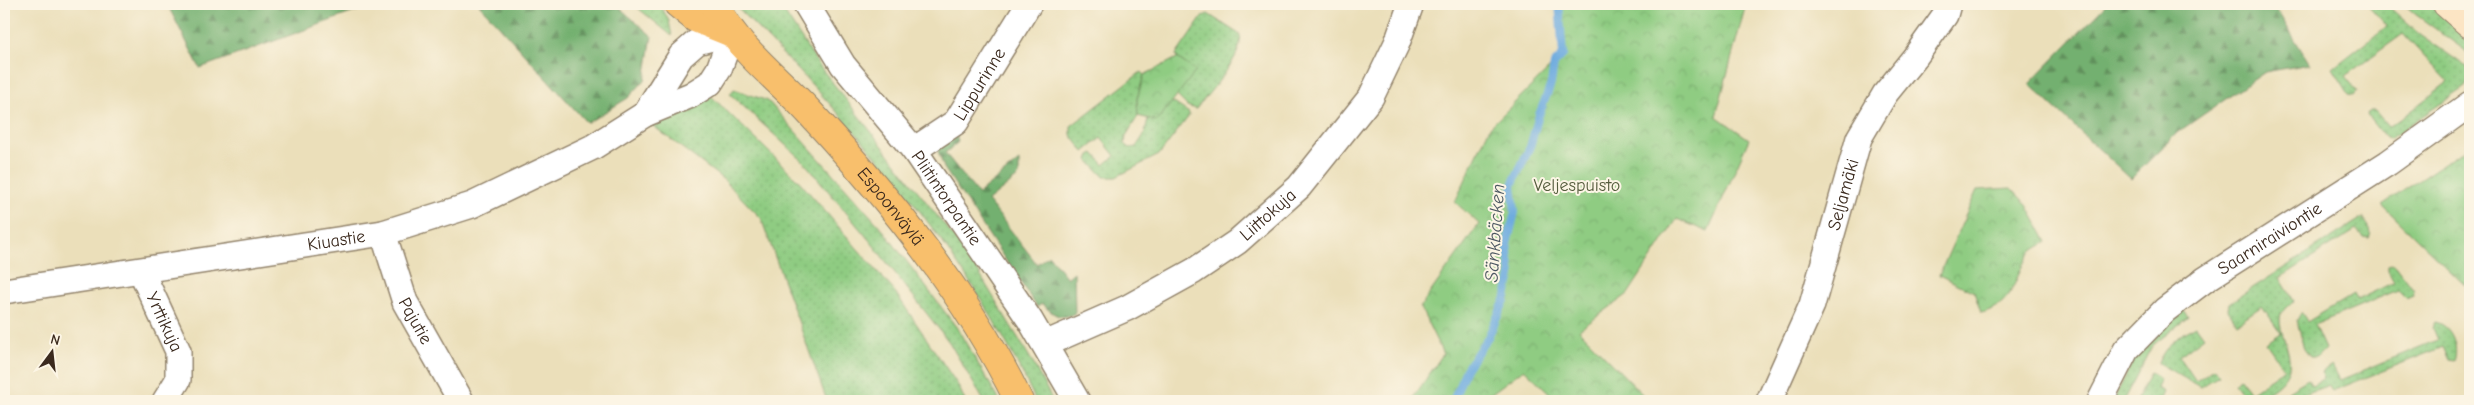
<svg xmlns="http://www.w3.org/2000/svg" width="2474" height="405" font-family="'Comic Neue',sans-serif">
<defs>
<pattern id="grass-dots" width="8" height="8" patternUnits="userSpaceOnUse" patternTransform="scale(1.25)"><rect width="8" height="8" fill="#8fcc82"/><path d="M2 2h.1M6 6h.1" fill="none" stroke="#7caf70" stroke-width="1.8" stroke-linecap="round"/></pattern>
<pattern id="forest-firs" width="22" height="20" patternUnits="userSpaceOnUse" patternTransform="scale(1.25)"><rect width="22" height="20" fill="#73b070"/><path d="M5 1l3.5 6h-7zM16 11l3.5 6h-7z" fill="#608f5b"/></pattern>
<pattern id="park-crowns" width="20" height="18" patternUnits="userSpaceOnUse" patternTransform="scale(1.25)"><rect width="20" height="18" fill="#8fcc82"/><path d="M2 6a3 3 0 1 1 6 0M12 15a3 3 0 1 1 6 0" fill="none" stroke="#7caf70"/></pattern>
</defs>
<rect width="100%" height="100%" fill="#fcf5e5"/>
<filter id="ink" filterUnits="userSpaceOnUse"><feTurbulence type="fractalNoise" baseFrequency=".02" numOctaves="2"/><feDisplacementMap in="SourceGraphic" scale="10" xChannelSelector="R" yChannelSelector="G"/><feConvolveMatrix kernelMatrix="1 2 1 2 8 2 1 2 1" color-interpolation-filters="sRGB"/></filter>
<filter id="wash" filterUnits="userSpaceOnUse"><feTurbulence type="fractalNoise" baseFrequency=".0096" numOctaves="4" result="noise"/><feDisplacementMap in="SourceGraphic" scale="20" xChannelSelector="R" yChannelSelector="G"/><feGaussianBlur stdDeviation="1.12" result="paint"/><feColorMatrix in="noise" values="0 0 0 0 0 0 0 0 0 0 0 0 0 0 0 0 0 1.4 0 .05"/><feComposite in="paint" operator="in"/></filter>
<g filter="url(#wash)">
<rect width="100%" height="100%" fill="#ebdfba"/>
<g fill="url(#grass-dots)" stroke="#657b50">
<path d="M633,4H660L669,21L672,36Z"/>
<path d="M733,4H779L818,64L968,255L1032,361L1053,401H1036C965,248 852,121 733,4Z"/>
<path d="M2367,4H2386L2418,33L2468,68L2469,78L2465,87L2389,139L2385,138L2369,118L2367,115L2370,111H2375L2389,127L2448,82L2403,34L2345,76L2357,91L2354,95L2349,94L2333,68L2387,26Z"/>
<path d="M2404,4H2431L2470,38V54L2415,14Z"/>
<path d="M1208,14L1239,34C1249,50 1207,95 1196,109L1187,106L1176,95L1195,71L1177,58L1176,55L1203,16Z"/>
<path d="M1141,72L1144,75L1137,99L1138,116L1126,136L1125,144L1130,148L1136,147L1144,135L1148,119L1157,121L1171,101L1189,113V116L1159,155L1116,177H1104L1088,160L1090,155L1094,153L1104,165L1115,156L1101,138L1084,152L1071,135V126Z"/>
<path d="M734,89L768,101L883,230L957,328L1000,401H984L949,342L870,241L804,162L730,94Z"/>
<path d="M708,93L799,181L895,292L959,387L965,401H827L761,218L724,180L652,125Z"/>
<path d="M2362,218C2367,224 2374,230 2369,238L2362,237L2356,230L2280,278L2294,301L2281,313L2280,319C2279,333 2292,351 2289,368C2286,383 2258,403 2243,395C2240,392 2237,386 2234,383L2240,378L2250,393L2284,369L2266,343L2281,333L2262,306L2237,323L2228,310L2229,303Z"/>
<path d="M2391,264L2396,266L2414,290L2413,295L2406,298L2398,290L2314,325L2325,349L2317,357H2310L2304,349L2297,320L2301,313L2307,322L2354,294L2357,300L2394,282L2388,271V266Z"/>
<path d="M2183,310L2188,317L2152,346L2123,401H2113L2135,357Z"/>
<path d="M2435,322C2452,325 2459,347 2454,361L2449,360L2443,347L2332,391L2329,385L2299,396L2288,391L2308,379L2312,385L2324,378L2321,372L2332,365L2340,380L2437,340L2432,328Z"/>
<path d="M2196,326L2204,337L2179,356L2196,381L2214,369L2219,376L2200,387L2158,363C2166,344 2179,336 2196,326Z"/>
<path d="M2150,373L2160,379L2156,388L2164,392L2160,401H2136Z"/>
</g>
<g fill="url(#forest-firs)" stroke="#576d47">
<path d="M167,4H376L200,68Z"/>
<path d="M479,4H615L652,36L645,80L628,98L587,123Z"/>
<path d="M2107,4H2273L2310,64L2265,72L2178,132L2131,179L2029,84Z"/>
<path d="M956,135L958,142L945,153L978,194L1019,161V176L988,201L1037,264L1049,255L1067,278L1074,272L1075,313C1060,321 1053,314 1042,304L1037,307L944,168L937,148Z"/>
</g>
<g fill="url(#park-crowns)" stroke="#657b50">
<path d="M1559,4H1746L1716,116L1749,139L1708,232L1677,219L1628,294L1579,330L1649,401H1558L1524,369L1481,401H1411L1443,354L1420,307L1479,224L1455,202L1490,127L1563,55Z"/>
<path d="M1177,58L1196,71L1157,121L1138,116L1137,99L1144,75Z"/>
<path d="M2470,146V290L2382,205Z"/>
<path d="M2011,188L2027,205L2047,242C2041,246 2032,249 2028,256C2013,280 2014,305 1981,313L1974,292L1939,275L1977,190Z"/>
</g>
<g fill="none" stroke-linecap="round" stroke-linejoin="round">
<path stroke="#6dabdf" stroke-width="8" d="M1453,401L1466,369L1488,337L1505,300L1511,276L1507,244L1515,212L1512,185L1530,147L1539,115L1551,84L1554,64L1563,55L1559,4"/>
</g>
</g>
<g filter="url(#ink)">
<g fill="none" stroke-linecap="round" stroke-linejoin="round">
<g stroke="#93846c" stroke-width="28">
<g id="street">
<path id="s1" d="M806,4L843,65L914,150L1030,320L1077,401"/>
<path d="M645,114L681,56L697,42L732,33"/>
<path id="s2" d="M914,150L956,122L1029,4"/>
<path id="s3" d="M383,233L405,302L461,401"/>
<path id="s4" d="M141,271L178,351V380L165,401"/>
<path id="s5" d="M4,291L383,233L472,205L593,147L645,114L691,95L710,83L719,69L732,33"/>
<path id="s6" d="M1045,344L1127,308L1194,271L1237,242L1299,187L1371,97L1397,43L1411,4"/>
<path id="s7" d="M1769,401L1812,305L1859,138L1885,94L1915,57L1945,15L1948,4"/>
<path id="s8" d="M2100,401L2126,350L2165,310L2206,279L2388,163L2470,104"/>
</g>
</g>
<g stroke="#93846c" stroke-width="30">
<path id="secondary" d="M2447,4L2470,24"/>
</g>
<g stroke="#93846c" stroke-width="30">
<g id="primary">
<path d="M678,4L695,18L732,33"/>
<path id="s9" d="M713,4C720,13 725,23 732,32C753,61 787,87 811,114C891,201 967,294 1019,401"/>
</g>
</g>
<use href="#street" stroke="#fff" stroke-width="25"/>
<use href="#secondary" stroke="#fce5c4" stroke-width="28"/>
<use href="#primary" stroke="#f8bf6c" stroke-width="28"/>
</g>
</g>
<g text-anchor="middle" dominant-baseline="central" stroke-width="4" stroke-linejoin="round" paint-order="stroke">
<g font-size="18" fill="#3b2a1e" stroke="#fcf5e5">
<text stroke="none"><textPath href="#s2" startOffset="95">Lippurinne</textPath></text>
<text stroke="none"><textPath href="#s7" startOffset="220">Seljamäki</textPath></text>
<text stroke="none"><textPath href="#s1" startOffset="240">Pliitintorpantie</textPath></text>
<text stroke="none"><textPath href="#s9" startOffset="270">Espoonväylä</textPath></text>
<text stroke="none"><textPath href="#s6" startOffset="259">Liittokuja</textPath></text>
<text stroke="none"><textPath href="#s8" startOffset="240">Saarniraiviontie</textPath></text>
<text stroke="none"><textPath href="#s5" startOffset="336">Kiuastie</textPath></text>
<text stroke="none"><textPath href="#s3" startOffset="94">Pajutie</textPath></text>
<text stroke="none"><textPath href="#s4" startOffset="56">Yrttikuja</textPath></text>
</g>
<g font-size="18" fill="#545b3c" stroke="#fcf5e5">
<text x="1577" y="185">Veljespuisto</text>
</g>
<g font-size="19" font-style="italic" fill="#4c5762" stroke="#fcf5e5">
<text transform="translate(1495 233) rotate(-86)">Sänkbäcken</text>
</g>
</g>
<rect width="2474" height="405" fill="none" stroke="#fcf5e5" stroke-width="20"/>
<g transform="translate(52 352) rotate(15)" stroke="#fcf5e5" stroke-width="4" paint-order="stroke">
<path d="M0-4L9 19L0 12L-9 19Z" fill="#3b2a1e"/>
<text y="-8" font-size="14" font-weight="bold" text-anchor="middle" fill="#3b2a1e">N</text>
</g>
</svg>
